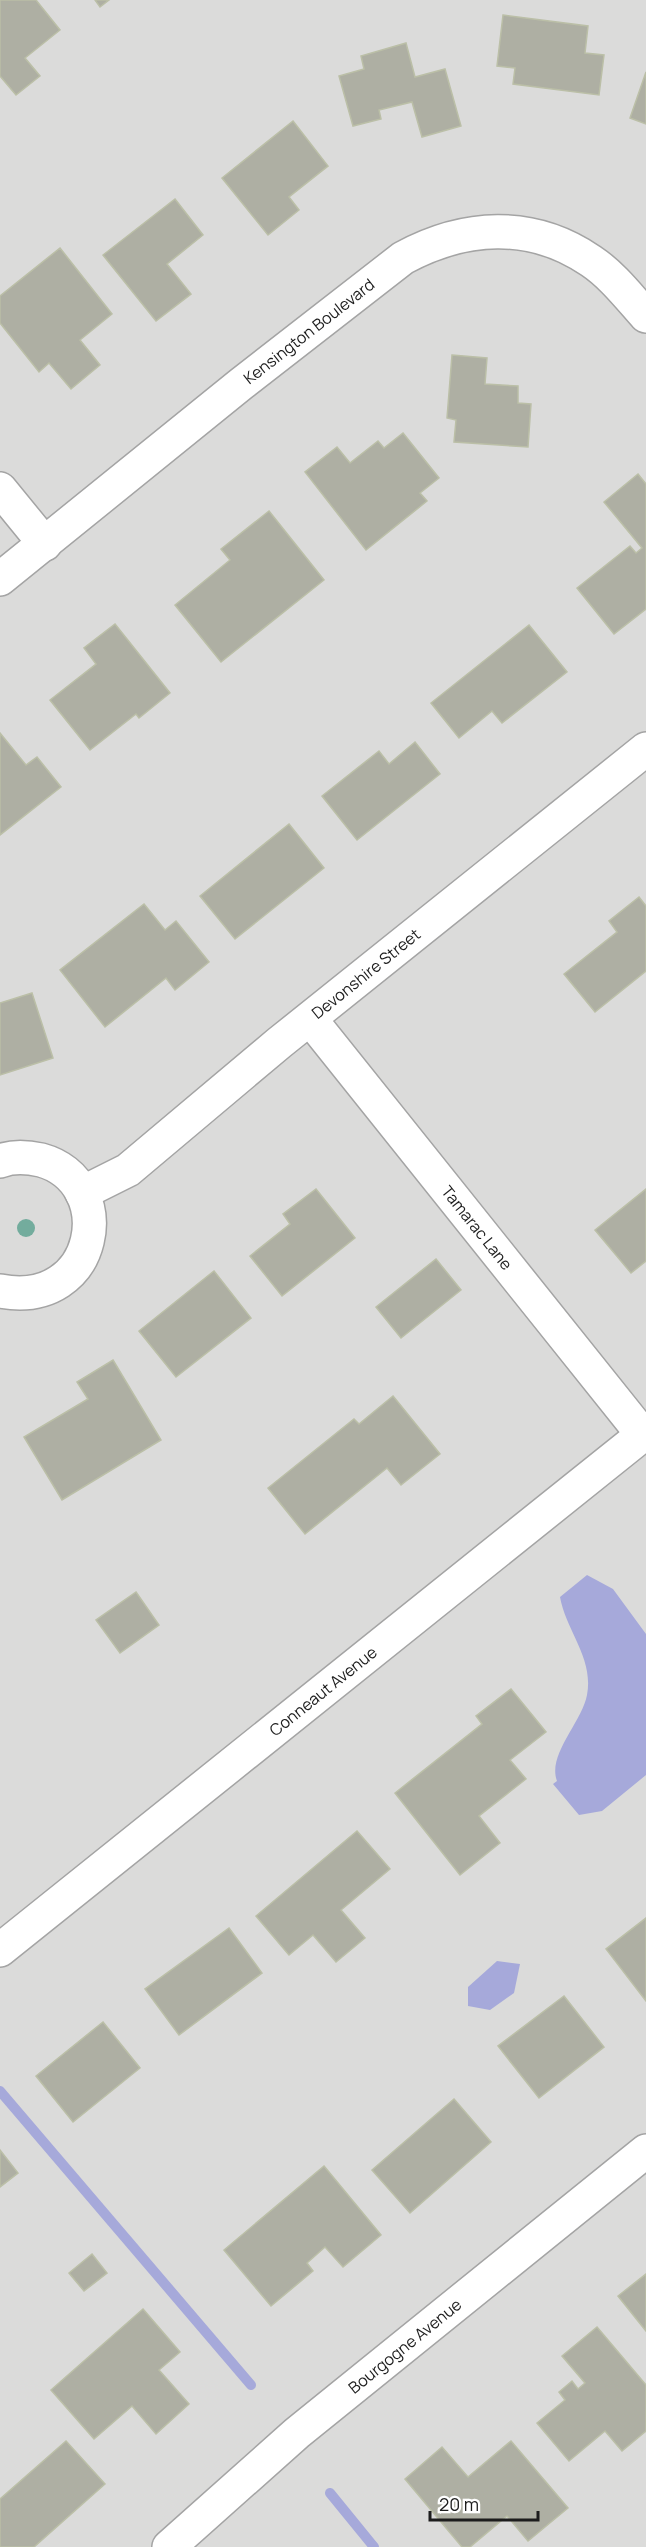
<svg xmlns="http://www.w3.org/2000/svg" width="646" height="2547" font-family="Manrope,sans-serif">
<rect width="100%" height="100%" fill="#eaeee4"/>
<rect fill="#dbdbda" x="0" y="0" width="646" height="2547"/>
<g fill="#a6a9da">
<path d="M587,1575L613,1589L646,1634V1775L602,1811L579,1815L553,1784L557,1781C547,1755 582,1722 587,1695C594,1658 566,1631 560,1597Z"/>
<path d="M497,1961L520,1964L514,1993L490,2010L468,2006V1987Z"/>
</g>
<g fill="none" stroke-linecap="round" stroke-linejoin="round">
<g stroke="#a6a9da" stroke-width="10">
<path d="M0,2091L251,2385"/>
<path d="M330,2493L374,2547"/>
</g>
</g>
<g fill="#aeafa3" stroke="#bbbfa7" stroke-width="1.5">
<path d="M0,0H36L60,30L25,58L40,76L16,95L0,76Z"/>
<path d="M95,0H109L100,7Z"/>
<path d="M503,15L588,26L585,53L604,55L599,95L513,84L515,68L497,66Z"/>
<path d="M406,43L415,77L445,69L461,126L422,137L412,102L379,110L381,119L353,126L339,76L364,69L361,56Z"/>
<path d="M646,72V124L630,118Z"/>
<path d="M293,121L328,166L289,197L299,210L268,235L222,178Z"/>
<path d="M175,199L203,235L167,264L191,294L156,321L103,255Z"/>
<path d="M60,248L112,314L80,340L100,365L71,389L49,363L39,372L0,323V296Z"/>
<path d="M452,355L487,358L485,384L518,386V403L531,404L528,447L454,442L456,420L447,418Z"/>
<path d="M403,433L439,478L420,493L427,501L366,550L305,472L337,447L350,463L378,441L384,448Z"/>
<path d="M638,474L646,484V609L614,634L577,588L630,546L636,553L642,548L604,502Z"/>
<path d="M269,511L324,580L221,662L175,605L230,560L221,549Z"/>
<path d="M115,624L170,693L139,718L136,714L90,750L50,700L96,664L84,648Z"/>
<path d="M529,625L567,672L502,723L492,711L459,738L431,703Z"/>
<path d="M0,733L26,765L37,757L61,787L0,835Z"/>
<path d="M415,742L440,774L357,840L322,796L379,751L389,764Z"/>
<path d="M289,824L324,868L235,939L200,896Z"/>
<path d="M639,897L646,906V971L595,1012L564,974L617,932L609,921Z"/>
<path d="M144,904L165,930L176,921L209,962L175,990L166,978L105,1027L60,970Z"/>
<path d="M32,993L53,1058L0,1075V1003Z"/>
<path d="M316,1189L355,1238L282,1296L250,1256L290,1224L283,1214Z"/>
<path d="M646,1189V1261L631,1273L595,1230Z"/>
<path d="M436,1259L461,1290L401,1338L376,1307Z"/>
<path d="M214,1271L251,1318L176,1377L139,1331Z"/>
<path d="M113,1360L161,1440L62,1500L24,1437L88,1399L77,1382Z"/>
<path d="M393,1396L440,1454L401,1485L387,1468L305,1534L268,1488L354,1419L359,1424Z"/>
<path d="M136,1592L159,1625L120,1653L96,1620Z"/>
<path d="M511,1689L546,1732L510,1760L526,1779L479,1816L500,1843L460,1875L395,1793L482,1724L476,1716Z"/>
<path d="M357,1831L390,1869L341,1910L365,1938L336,1962L313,1935L289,1955L256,1916Z"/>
<path d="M646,1918V2001L606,1949Z"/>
<path d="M229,1928L262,1973L179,2035L145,1989Z"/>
<path d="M564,1996L604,2047L539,2098L498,2046Z"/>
<path d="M103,2022L140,2068L73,2122L36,2076Z"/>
<path d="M454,2099L491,2142L410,2213L372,2170Z"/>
<path d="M0,2150L18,2173L0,2187Z"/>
<path d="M324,2166L381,2235L343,2267L325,2247L307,2263L313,2271L271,2306L224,2250Z"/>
<path d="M92,2254L107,2273L84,2291L69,2273Z"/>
<path d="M646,2274V2331L618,2296Z"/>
<path d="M143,2309L180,2352L159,2370L189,2404L156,2434L132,2406L94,2439L51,2390Z"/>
<path d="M597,2327L646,2385V2431L622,2451L605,2431L569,2461L537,2423L565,2400L559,2392L572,2381L578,2389L585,2383L562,2356Z"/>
<path d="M66,2441L105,2484L34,2547H0V2499Z"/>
<path d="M511,2441L568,2508L528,2541L507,2516L470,2547H462L405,2479L442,2447L468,2477Z"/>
</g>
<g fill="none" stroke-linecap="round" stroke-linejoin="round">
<g stroke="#a4a4a4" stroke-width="36">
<g id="minor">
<path d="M0,489L45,544"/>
<path id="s1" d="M0,579L241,384L403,258C464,225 531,220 591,261C612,275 629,297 646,316"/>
<path id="s2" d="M311,1020L643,1435"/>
<path d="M0,1161C13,1156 27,1157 41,1160C120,1182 99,1310 0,1291"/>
<path id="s3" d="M82,1193L128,1170L279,1043L646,749"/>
<path id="s4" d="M169,2547L297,2433L646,2151"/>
</g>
</g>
<g stroke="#a4a4a4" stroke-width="36">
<g id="tertiary">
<path id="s5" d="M0,1950L646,1432"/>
</g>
</g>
<use href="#minor" stroke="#fff" stroke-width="33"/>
<use href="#tertiary" stroke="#fff" stroke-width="33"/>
</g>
<circle fill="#73ac9d" cx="26" cy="1228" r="9"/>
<g text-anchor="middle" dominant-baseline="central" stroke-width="4.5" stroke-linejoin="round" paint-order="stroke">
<g font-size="16" fill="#1d1d1d" stroke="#fff">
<text stroke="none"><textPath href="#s1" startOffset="396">Kensington Boulevard</textPath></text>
<text stroke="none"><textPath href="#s3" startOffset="360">Devonshire Street</textPath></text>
<text stroke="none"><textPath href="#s2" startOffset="266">Tamarac Lane</textPath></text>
<text stroke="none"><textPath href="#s5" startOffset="414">Conneaut Avenue</textPath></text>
<text stroke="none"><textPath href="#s4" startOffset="310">Bourgogne Avenue</textPath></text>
</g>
</g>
<path d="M430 2511v9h108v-9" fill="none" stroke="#1d1d1d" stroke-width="3"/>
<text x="439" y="2511" font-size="18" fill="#1d1d1d" stroke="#ffffff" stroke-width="4.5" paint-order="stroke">20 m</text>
</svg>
